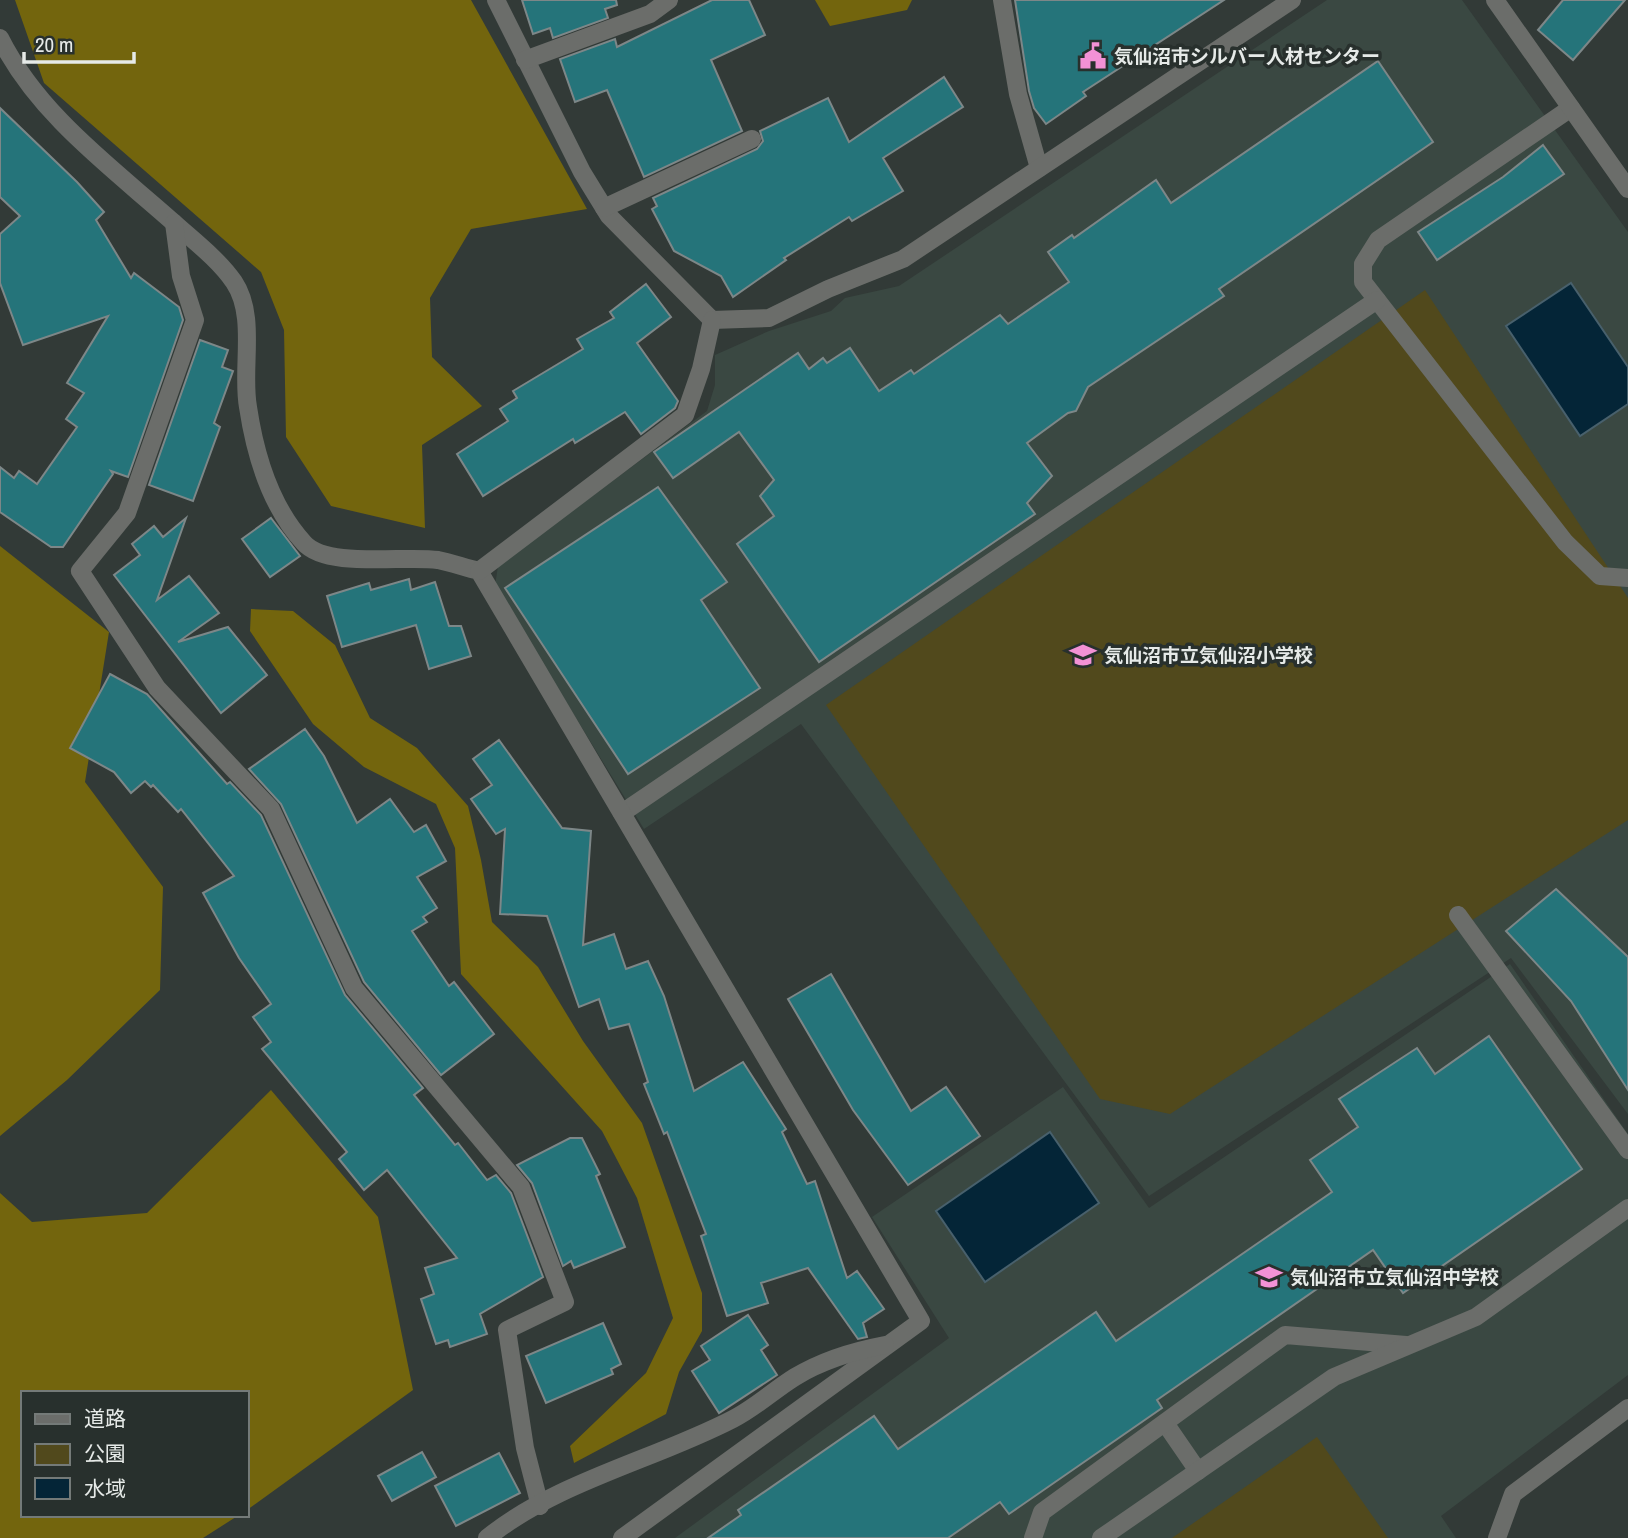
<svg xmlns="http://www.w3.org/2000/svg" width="1628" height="1538" font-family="'Archivo Narrow','Noto Sans JP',sans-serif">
<rect width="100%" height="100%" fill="#323a37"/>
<g fill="#3a4842">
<path d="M1327,0H1462L1628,232V1114L1511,958L1149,1196L801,724L644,829L495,586L498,566L707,411L715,385V355L769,331L831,311L845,298L899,286Z"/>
<path d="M1510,964L1628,1134V1375L1441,1516L1456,1538H675L949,1338L872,1217L1063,1087L1149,1208Z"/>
</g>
<g fill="#51491c">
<path d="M1425,290L1628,598V820L1170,1114L1100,1099L826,705Z"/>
<path d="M1317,1437L1388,1538H1172Z"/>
</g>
<g fill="#73650d">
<path d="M15,0H471L587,209L471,229L430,298L432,357L482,406L422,445L425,528L331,506L286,437L284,330L261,272L44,83Z"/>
<path d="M815,0H912L907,10L830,26Z"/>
<path d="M0,546L109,632L85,782L163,887L160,990L67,1080L0,1136Z"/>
<path d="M251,609L293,611L335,645L370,718L417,748L468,806L481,860L492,922L538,967L583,1041L642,1123L702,1293V1331L679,1372L666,1414L574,1463L570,1446L646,1373L673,1318L637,1198L602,1131L461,974L455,848L436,804L364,767L313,724L250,631Z"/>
<path d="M271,1090L378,1217L413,1390L247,1510V1393H23V1515H239L203,1538H0V1193L32,1222L147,1213Z"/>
</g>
<g fill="#042537" stroke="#48606c" stroke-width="2">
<path d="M1571,283L1628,367V404L1580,436L1506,326Z"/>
<path d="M1050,1132L1099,1203L985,1282L936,1211Z"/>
</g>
<g fill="#25747a" stroke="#7d8788" stroke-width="2">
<path d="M522,0H616L617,5L605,9L608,18L553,38L550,28L533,34Z"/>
<path d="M712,0H749L765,35L711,60L742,131L644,177L607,90L575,102L560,59L615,39L617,47Z"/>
<path d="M1015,0H1224L1083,92L1086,96L1046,124L1034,108L1029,91Z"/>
<path d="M1563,0H1625L1573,60L1538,30Z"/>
<path d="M1378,61L1433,142L1219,289L1224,296L1088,387L1076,411L1068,413L1027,443L1052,476L1027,503L1035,514L819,662L737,544L774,516L760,496L774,480L739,432L673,478L654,452L798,353L809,369L823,358L827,363L850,348L879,391L911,370L914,374L1000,315L1008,324L1069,282L1048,252L1072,235L1074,238L1156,180L1171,203Z"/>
<path d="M944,77L963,107L883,158L903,191L852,221L849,217L784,258L786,260L733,297L721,276L674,251L652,209L657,206L653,198L757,149L763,141L760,131L828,98L849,142Z"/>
<path d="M0,108L77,182L104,212L96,220L131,278L134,273L179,307L183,320L128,477L111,471L113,474L63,547H51L0,512V467L14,478L19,471L37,484L77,427L66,419L84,393L67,383L108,316L23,345L0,283V234L20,216L0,197Z"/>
<path d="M1543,145L1564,174L1437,260L1418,232L1503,177Z"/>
<path d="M646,284L671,317L637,343L678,401L675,408L641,434L625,412L575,443L573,439L483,496L457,454L508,421L500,409L517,398L513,391L583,349L577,339L614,318L610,312Z"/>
<path d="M200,340L228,350L222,367L233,371L214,423L220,427L193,501L149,485Z"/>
<path d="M658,487L727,582L701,600L760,688L628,774L505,588Z"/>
<path d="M186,518L157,600L189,576L219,613L178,642L228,627L267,675L221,713L114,575L140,555L132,544L154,526L163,537Z"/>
<path d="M271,518L300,556L270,577L242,539Z"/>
<path d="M409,579L411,590L435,582L449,626H461L471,656L429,669L416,625L342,647L327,596L369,583L371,590Z"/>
<path d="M110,674L147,694L227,784L230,782L261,815L345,995L423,1088L414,1095L455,1145L458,1143L487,1180L496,1175L511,1193L543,1277L480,1314L487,1334L450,1347L448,1340L436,1344L421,1299L434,1294L425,1268L457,1258L387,1170L364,1190L339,1159L347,1152L262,1049L271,1042L253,1017L271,1004L239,958L203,893L234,876L181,809L178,812L153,785L151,787L145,781L131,793L114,772L70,748Z"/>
<path d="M305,729L324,756L357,823L390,799L414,832L426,825L446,861L417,877L437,908L423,917L427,922L412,931L449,986L454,982L494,1034L441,1075L364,982L281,804L249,769Z"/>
<path d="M499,740L562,828L591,831L583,945L614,934L626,969L648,961L664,996L694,1091L743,1062L786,1129L782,1132L807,1184L815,1181L847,1278L857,1271L884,1309L863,1323L867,1337L858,1339L808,1268L761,1283L768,1303L727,1316L701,1236L706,1234L667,1132L664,1134L644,1084L648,1082L629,1024L609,1029L599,999L579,1007L547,916L500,914L505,829L496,834L471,799L492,785L473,759Z"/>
<path d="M1556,889L1628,957V1090L1571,1001L1506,931Z"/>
<path d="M831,974L911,1111L946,1087L980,1136L908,1185L853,1110L788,999Z"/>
<path d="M1489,1036L1582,1169L1403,1293L1373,1250L1157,1400L1162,1408L1009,1514L1000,1502L948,1538H708L741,1515L738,1510L874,1416L898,1449L1096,1312L1116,1341L1332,1192L1310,1160L1358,1127L1339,1099L1417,1048L1435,1074Z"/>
<path d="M570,1138H582L600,1174L596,1176L625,1247L574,1268L571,1261L563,1266L532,1183L517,1165Z"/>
<path d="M748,1315L768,1345L761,1350L777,1375L719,1413L692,1371L710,1360L701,1346Z"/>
<path d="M603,1323L621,1364L611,1369L613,1374L546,1403L526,1356Z"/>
<path d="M422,1452L436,1477L392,1501L378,1476Z"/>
<path d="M499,1453L520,1493L456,1526L435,1486Z"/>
</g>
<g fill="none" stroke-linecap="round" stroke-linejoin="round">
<g stroke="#6b6d6a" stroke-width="18">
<path d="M1002,0L1018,94L1039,168"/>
<path d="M1571,108L1378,240L1363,264V282L1565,542L1600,576L1628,578"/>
<path d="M622,813L1377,300"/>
<path d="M1458,915L1628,1150"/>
<path d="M1165,1423L1198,1471"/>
<path d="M1033,1538L1042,1512L1285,1335L1406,1345"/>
<path d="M1101,1538L1334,1377L1476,1317L1628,1208"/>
</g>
<g stroke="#6b6d6a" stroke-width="18">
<path d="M496,0L582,172L609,216L712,320L769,318L828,289L903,259L1292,0"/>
<path d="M1495,0L1628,189"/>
<path d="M0,38C38,114 111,167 173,222C194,241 218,259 234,282C257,316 241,369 248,407C255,454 271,507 304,543C327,569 405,555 438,560C452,563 466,568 479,571L921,1321L622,1538"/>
<path d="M525,60L650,14L669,0"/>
<path d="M604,208L752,139"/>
<path d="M174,223L181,276L195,320L127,513L80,571L157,688L271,809L354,988L521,1187L565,1302L507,1330L525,1448L540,1506"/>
<path d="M479,571L685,415L701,369L712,320"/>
<path d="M487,1538C556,1482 654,1460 733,1419C755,1408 774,1390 795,1377C823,1360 853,1351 885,1345"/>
<path d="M1497,1538L1513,1494L1628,1408"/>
</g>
</g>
<defs>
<g id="civic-bare" transform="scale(2.1)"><path d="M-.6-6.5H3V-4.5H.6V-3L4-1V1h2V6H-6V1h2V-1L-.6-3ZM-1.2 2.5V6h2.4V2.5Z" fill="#f391d5" stroke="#28302d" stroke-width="2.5" paint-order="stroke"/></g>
<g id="school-bare" transform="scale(2.1)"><path d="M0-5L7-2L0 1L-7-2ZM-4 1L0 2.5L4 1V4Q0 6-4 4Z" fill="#f391d5" stroke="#28302d" stroke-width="2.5" paint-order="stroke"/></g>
</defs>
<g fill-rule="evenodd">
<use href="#civic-bare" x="1093" y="56"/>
<use href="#school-bare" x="1083" y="655"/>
<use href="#school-bare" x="1269" y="1277"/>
</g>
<g text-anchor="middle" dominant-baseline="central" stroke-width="7" stroke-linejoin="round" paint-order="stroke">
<g font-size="19" font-weight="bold" fill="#e6eae8" stroke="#28302d" text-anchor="start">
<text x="1114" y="56">気仙沼市シルバー人材センター</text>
<text x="1104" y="655">気仙沼市立気仙沼小学校</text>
<text x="1290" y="1277">気仙沼市立気仙沼中学校</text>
</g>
</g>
<rect x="21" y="1391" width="228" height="126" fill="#28302d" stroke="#747a78" stroke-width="2"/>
<rect x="35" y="1414" width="35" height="10" fill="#6b6d6a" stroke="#747a78" stroke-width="2"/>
<text x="84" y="1426" font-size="21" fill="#e6eae8">道路</text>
<rect x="35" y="1444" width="35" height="21" fill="#51491c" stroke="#747a78" stroke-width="2"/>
<text x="84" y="1461" font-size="21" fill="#e6eae8">公園</text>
<rect x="35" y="1478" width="35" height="21" fill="#042537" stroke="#747a78" stroke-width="2"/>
<text x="84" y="1496" font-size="21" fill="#e6eae8">水域</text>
<path d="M24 52v10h110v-10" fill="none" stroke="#e6eae8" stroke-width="3.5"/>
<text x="35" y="52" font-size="21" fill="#e6eae8" stroke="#28302d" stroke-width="5" paint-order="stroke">20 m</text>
</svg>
